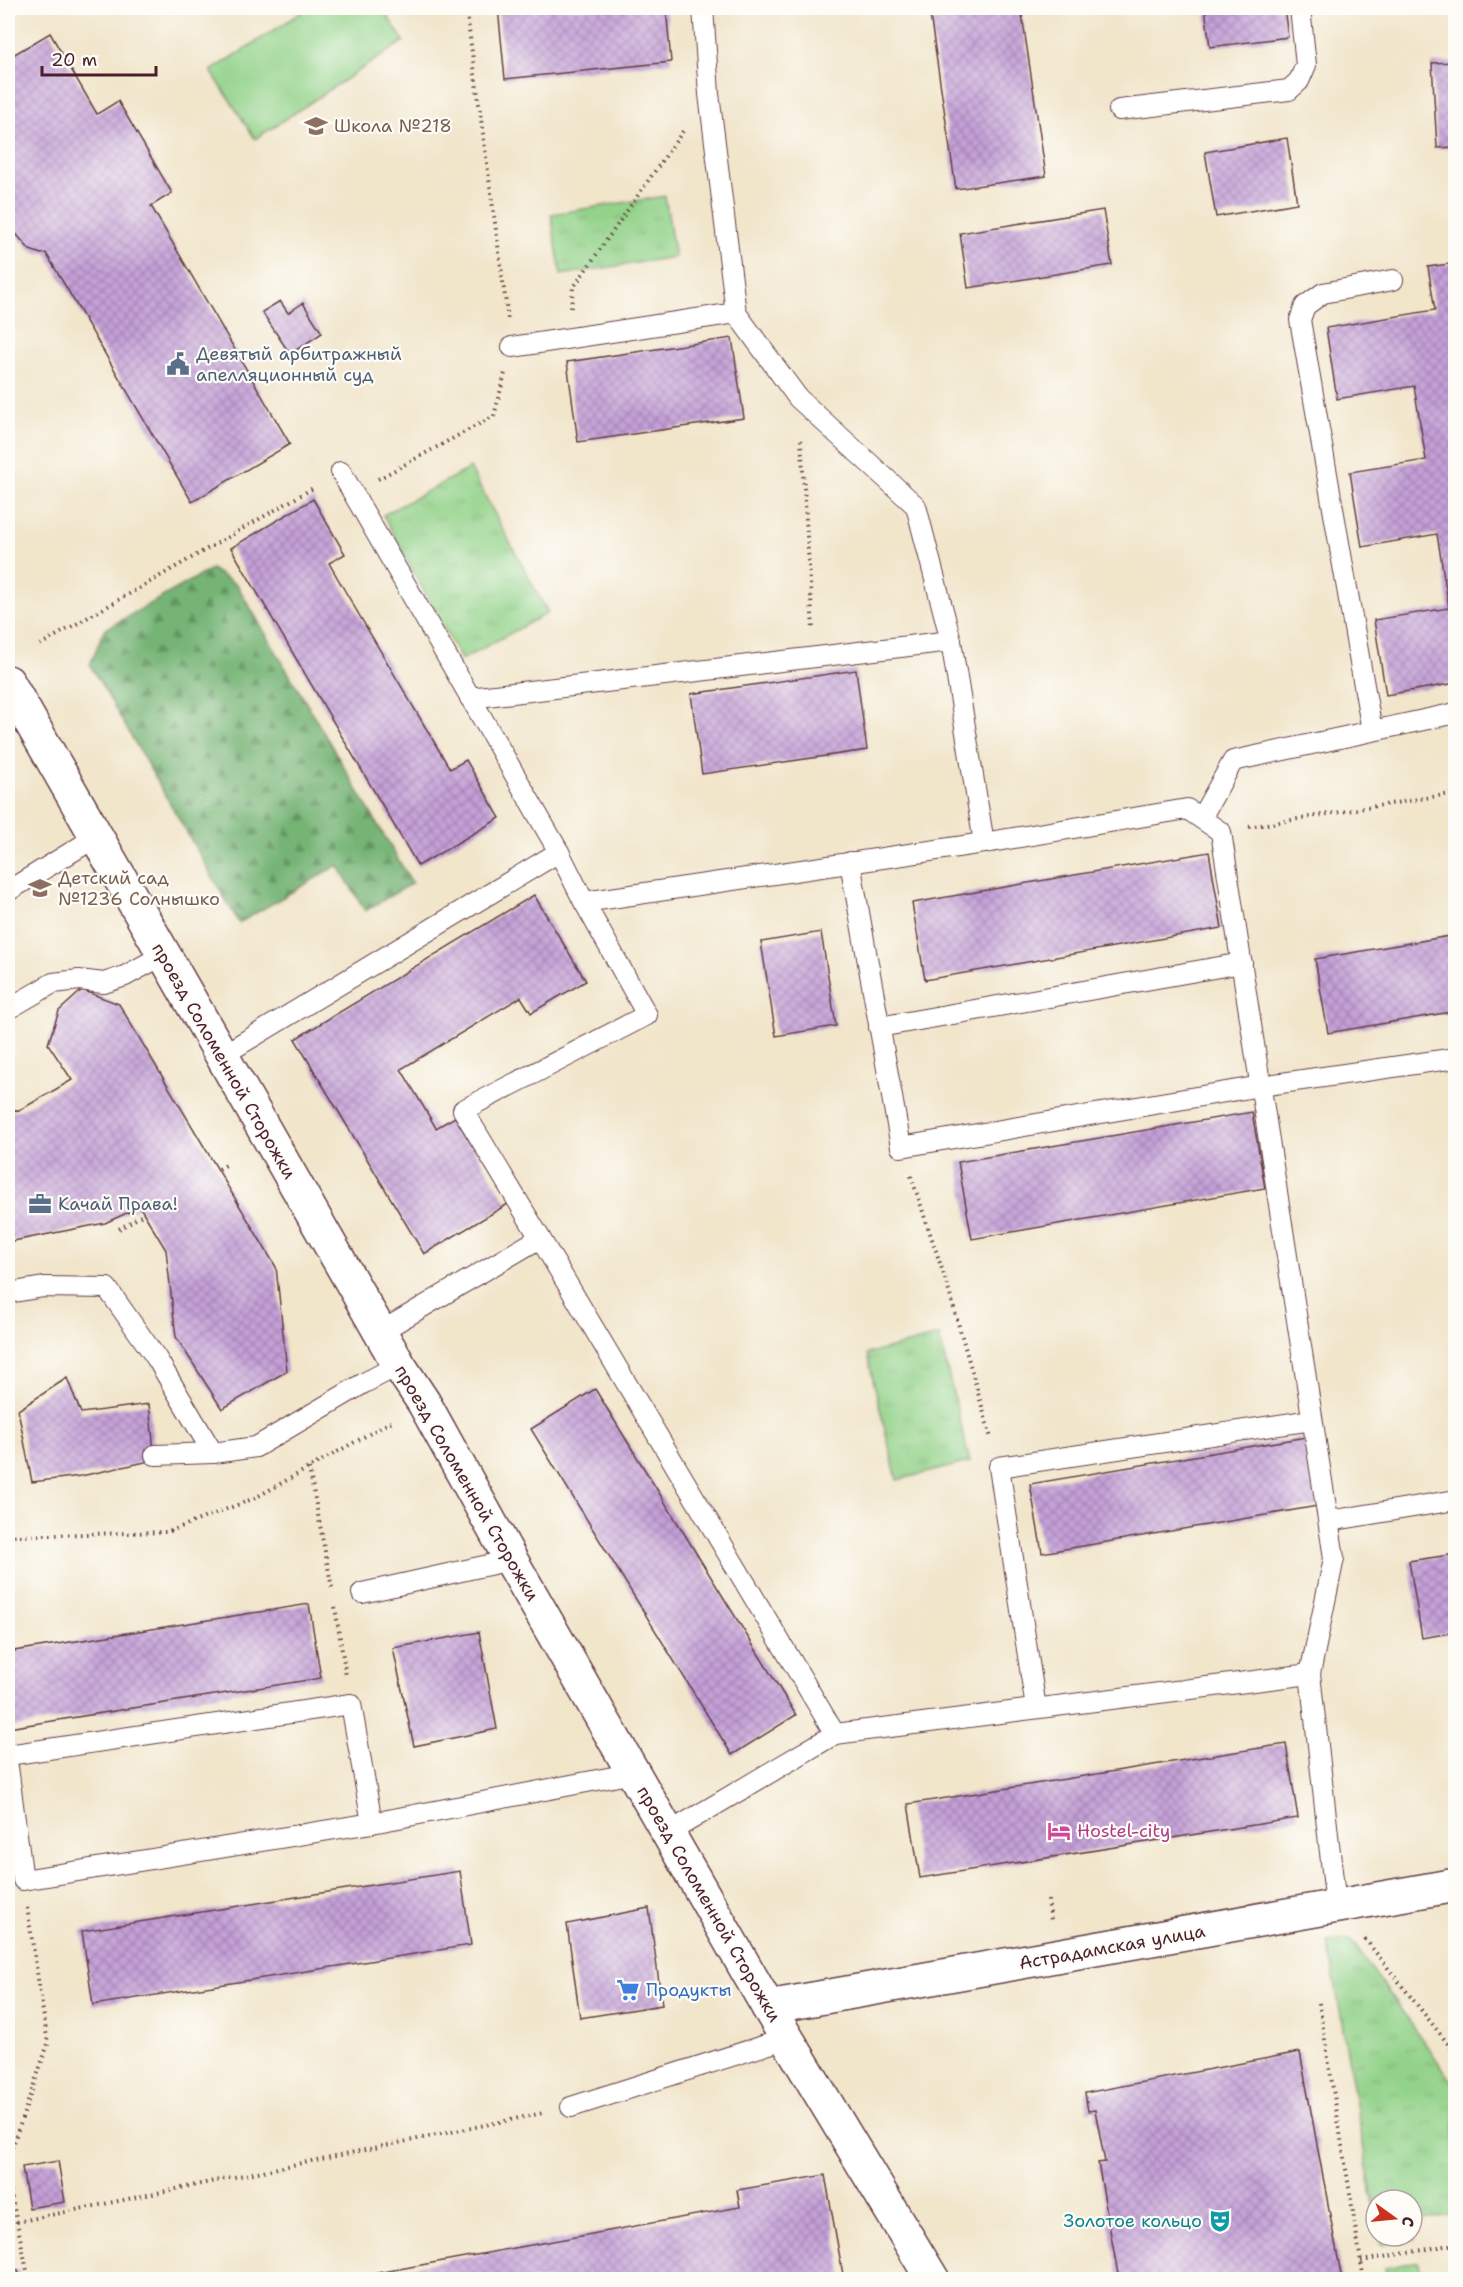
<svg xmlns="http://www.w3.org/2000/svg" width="1463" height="2287" font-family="'Shantell Sans',sans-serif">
<defs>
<pattern id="grass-tufts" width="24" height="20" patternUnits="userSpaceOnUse" patternTransform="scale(1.5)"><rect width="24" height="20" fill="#92d289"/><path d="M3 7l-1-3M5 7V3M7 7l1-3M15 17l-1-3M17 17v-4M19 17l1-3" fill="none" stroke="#7fb476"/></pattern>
<pattern id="forest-firs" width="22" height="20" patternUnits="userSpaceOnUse" patternTransform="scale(1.5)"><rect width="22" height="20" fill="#75b475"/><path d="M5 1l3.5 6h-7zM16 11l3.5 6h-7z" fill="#629260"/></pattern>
<pattern id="building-cross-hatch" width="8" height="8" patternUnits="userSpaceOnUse" patternTransform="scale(1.5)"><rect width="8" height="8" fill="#c4a0d8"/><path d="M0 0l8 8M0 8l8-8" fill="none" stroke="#a182af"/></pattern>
</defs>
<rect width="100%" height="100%" fill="#fdfcf7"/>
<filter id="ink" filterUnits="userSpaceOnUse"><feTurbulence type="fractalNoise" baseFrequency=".0167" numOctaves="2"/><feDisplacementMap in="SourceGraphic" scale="12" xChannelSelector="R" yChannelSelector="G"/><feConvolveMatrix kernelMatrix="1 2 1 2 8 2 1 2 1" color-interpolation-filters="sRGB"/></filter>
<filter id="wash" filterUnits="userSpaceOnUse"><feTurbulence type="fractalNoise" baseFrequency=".008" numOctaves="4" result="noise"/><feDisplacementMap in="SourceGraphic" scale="24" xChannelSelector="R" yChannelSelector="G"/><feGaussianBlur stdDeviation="1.35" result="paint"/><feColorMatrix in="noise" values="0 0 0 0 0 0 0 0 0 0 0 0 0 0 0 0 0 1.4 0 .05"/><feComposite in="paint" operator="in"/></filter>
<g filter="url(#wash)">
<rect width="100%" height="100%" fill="#f1e5ca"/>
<g fill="url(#grass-tufts)" stroke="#6e785a" stroke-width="1.5">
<path d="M665,196L675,257L561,275L551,214Z"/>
<path d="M470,468L548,613L461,660L383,515Z"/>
<path d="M939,1336L970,1462L897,1480L867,1354Z"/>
<path d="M1350,1939L1455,2085V2214L1412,2222V2200H1376V2219L1328,1942Z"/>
<path d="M1412,2224L1415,2239L1381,2245L1379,2236H1412Z"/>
<path d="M1418,2261L1422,2279H1387L1385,2268Z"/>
</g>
<path fill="url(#forest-firs)" stroke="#606a50" stroke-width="1.5" d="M211,569L237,585L412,883L365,911L338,865L239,923L90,665L104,630Z"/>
<path fill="#92d289" stroke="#6e785a" stroke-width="1.5" d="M308,8H382L404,41L255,139L211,71Z"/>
<g id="blocks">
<g fill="url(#building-cross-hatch)">
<path d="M498,8H666L671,62L505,79Z"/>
<path d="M929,8H1021L1046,176L956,189Z"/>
<path d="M1205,8H1284L1288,37L1210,47Z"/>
<path d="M50,33L97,114L118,101L172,193L151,206L290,444L192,502L46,253L41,254L30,250L11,228L8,218V58Z"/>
<path d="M1456,62V147L1437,148L1432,63Z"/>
<path d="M1287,138L1297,203L1216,217L1205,152Z"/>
<path d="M1103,210L1112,265L968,288L960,233Z"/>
<path d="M1456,263V683L1386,695L1374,620L1449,608L1437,534L1362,547L1350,472L1426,460L1414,386L1337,399L1326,328L1435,310L1428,267Z"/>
<path d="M280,301L288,313L303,303L322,333L290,354L262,312Z"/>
<path d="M732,338L744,418L578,442L567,362Z"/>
<path d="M313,499L345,554L329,563L345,591L450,769L466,760L500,818L418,866L231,548Z"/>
<path d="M856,670L867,750L702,774L691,694Z"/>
<path d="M1209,852L1222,928L925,980L912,903Z"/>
<path d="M534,895L586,981L531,1013L521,997L401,1069L436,1128L455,1117L508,1204L424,1254L295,1039Z"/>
<path d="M821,932L836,1026L776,1036L761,942Z"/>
<path d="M1456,935V1011L1328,1033L1315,959Z"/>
<path d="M82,990L119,1004L276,1267L287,1371L222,1409L176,1337L166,1250L140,1207L105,1223L8,1242V1111L20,1110L72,1080L48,1044L59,1011Z"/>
<path d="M1252,1112L1265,1188L972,1239L958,1162Z"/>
<path d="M67,1378L81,1413L149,1404L155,1460L81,1476L32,1482L18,1410Z"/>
<path d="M595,1389L796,1715L732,1755L531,1429Z"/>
<path d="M1306,1437L1318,1506L1042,1553L1030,1484Z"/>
<path d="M1456,1554V1632L1422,1638L1409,1561Z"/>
<path d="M309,1604L321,1678L8,1728V1652Z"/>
<path d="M479,1632L497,1729L414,1746L393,1648Z"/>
<path d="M1286,1744L1298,1818L920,1878L908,1804Z"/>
<path d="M460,1871L471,1945L93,2005L82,1931Z"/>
<path d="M649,1908L662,2005L580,2018L567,1924Z"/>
<path d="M1300,2052L1342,2280H1119L1098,2163L1105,2162L1095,2110L1088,2111L1085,2093Z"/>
<path d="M58,2161L65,2202L29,2208L22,2167Z"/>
<path d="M825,2175L844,2280H339L740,2207L737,2190Z"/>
<path d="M18,2270L20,2280H8V2273Z"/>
</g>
</g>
</g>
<g filter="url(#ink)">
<use href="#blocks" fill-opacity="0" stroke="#633d43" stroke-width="1.5"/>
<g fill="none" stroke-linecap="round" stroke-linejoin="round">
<g stroke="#633d43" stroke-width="22">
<g id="service">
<path d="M703,8L709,94L736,313L798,398L916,506L951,641"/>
<path d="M1119,110L1289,90L1299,81L1306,65L1300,8"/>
<path d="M512,347L736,313"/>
<path d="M470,698L951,641L984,843"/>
<path d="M1372,731L1300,320L1305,306L1323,293L1393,280"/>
<path d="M1201,818L1233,761L1456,713"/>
<path d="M850,862L901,1147L1261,1086L1456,1058"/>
<path d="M8,891L96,837"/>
<path d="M584,902L984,843L1187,809L1221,832L1334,1558L1310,1674"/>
<path d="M8,1009L53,983L79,980L104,983L125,976L163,955"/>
<path d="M879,1027L1242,963"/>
<path d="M221,1056L559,852L341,472"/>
<path d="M540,1238L835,1734L668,1833"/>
<path d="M8,1293L44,1287L107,1288L157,1359L213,1453L256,1447L364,1383L399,1365"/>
<path d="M380,1332L540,1238L463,1110L647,1015L584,902L559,852"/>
<path d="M155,1455L213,1453"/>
<path d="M1329,1521L1456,1500"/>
<path d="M362,1593L511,1560"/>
<path d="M1036,1708L999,1467L1312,1420"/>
<path d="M835,1734L1310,1674L1336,1906"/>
<path d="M8,1755L351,1704L372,1823"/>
<path d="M8,1767L23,1880L372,1823L634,1773"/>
<path d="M571,2107L788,2038"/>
</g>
</g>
<g stroke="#633d43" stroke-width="36">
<g id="minor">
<path d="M8,682L399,1365L424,1403L511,1560L768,2007L933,2280"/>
<path d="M768,2007L1456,1885"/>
</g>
</g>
<g stroke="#633d43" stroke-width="4" stroke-dasharray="1.5 4.5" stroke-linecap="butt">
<path d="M466,8L508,319"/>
<path d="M571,308L573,288L683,131"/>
<path d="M801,440L813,630"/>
<path d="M378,479L494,416L505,373"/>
<path d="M40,645L315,487"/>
<path d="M1249,827L1456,793"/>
<path d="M219,1169L226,1165"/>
<path d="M911,1176L946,1281L991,1438"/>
<path d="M119,1229L144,1214"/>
<path d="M309,1468L332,1588"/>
<path d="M8,1536L168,1532L255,1498L394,1420"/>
<path d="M335,1607L346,1676"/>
<path d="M1048,1900L1051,1920"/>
<path d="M1365,1939L1456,2054"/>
<path d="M1319,2003L1364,2280"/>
<path d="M8,2159L48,2044L27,1907"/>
<path d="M8,2180L29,2280"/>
<path d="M17,2222L543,2113"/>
<path d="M1361,2261L1456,2244"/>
</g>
<use href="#service" stroke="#fff" stroke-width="20"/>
<use href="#minor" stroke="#fff" stroke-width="33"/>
</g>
</g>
<defs>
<g id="school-bare" transform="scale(1.8)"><path d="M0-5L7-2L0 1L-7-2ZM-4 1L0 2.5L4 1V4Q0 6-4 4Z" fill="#8d6e63" stroke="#fdfcf7" stroke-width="2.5" paint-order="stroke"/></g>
<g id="civic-bare" transform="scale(1.8)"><path d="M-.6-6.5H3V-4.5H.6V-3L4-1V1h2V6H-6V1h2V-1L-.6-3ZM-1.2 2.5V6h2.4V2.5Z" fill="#5c6f8a" stroke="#fdfcf7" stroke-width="2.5" paint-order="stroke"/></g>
<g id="office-bare" transform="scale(1.8)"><path d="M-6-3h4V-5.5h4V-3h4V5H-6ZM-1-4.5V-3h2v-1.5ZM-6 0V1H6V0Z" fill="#5c6f8a" stroke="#fdfcf7" stroke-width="2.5" paint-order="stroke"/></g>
<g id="hotel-bare" transform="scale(1.8)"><path d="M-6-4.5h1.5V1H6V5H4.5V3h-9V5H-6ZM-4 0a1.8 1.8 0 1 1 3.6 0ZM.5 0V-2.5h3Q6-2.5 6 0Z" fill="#d1479c" stroke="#fdfcf7" stroke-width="2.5" paint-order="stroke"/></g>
<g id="supermarket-bare" transform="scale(1.8)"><path d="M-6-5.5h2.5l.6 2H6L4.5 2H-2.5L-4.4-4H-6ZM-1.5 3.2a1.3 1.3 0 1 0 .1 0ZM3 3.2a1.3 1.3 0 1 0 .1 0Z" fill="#3f7fe0" stroke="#fdfcf7" stroke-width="2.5" paint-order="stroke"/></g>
<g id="theatre-bare" transform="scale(1.8)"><path d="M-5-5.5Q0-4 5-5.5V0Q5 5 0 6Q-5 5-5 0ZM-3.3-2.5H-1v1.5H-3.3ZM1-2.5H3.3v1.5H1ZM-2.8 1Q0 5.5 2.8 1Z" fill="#0f9aa8" stroke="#fdfcf7" stroke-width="2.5" paint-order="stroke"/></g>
</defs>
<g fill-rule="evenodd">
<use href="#school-bare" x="316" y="126"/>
<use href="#civic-bare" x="178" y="364"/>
<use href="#school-bare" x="40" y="888"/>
<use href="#office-bare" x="40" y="1204"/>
<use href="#hotel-bare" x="1059" y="1831"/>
<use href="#supermarket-bare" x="628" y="1990"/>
<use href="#theatre-bare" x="1220" y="2221"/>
</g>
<g text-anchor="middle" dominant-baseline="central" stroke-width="4.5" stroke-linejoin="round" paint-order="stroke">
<g font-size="18" fill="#785e54" stroke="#fdfcf7" text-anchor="start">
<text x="334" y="126">Школа №218</text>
<text x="58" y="878">Детский сад<tspan x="58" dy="21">№1236 Солнышко</tspan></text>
</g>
<g font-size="18" fill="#4e5e75" stroke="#fdfcf7" text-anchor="start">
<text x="196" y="354">Девятый арбитражный<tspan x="196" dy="21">апелляционный суд</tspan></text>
<text x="58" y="1204">Качай Права!</text>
</g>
<g font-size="18" fill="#4a1f2b" stroke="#fdfcf7">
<text transform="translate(224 1061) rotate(60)">проезд Соломенной Сторожки</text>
<text transform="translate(467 1483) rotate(60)">проезд Соломенной Сторожки</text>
<text transform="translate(709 1904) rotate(60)">проезд Соломенной Сторожки</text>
<text transform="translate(1112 1947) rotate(-10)">Астрадамская улица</text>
</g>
<g font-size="18" fill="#b23c85" stroke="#fdfcf7" text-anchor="start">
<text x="1077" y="1831">Hostel-city</text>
</g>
<g font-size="18" fill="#366cbe" stroke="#fdfcf7" text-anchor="start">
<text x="646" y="1990">Продукты</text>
</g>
<g font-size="18" fill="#0d838f" stroke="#fdfcf7" text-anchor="end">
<text x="1202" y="2221">Золотое кольцо</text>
</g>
</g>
<rect width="1463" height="2287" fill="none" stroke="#fdfcf7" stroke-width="30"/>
<g transform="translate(1394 2218) rotate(105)"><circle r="28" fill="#fdfcf7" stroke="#b5a4a5" stroke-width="1.5"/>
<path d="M0-4.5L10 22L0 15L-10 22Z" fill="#c8321e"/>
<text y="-9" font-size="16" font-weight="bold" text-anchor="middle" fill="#4a1f2b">С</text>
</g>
<path d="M42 66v9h114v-9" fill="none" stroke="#4a1f2b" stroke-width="3"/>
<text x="51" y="66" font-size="18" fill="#4a1f2b" stroke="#fdfcf7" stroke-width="4.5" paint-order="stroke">20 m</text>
</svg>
